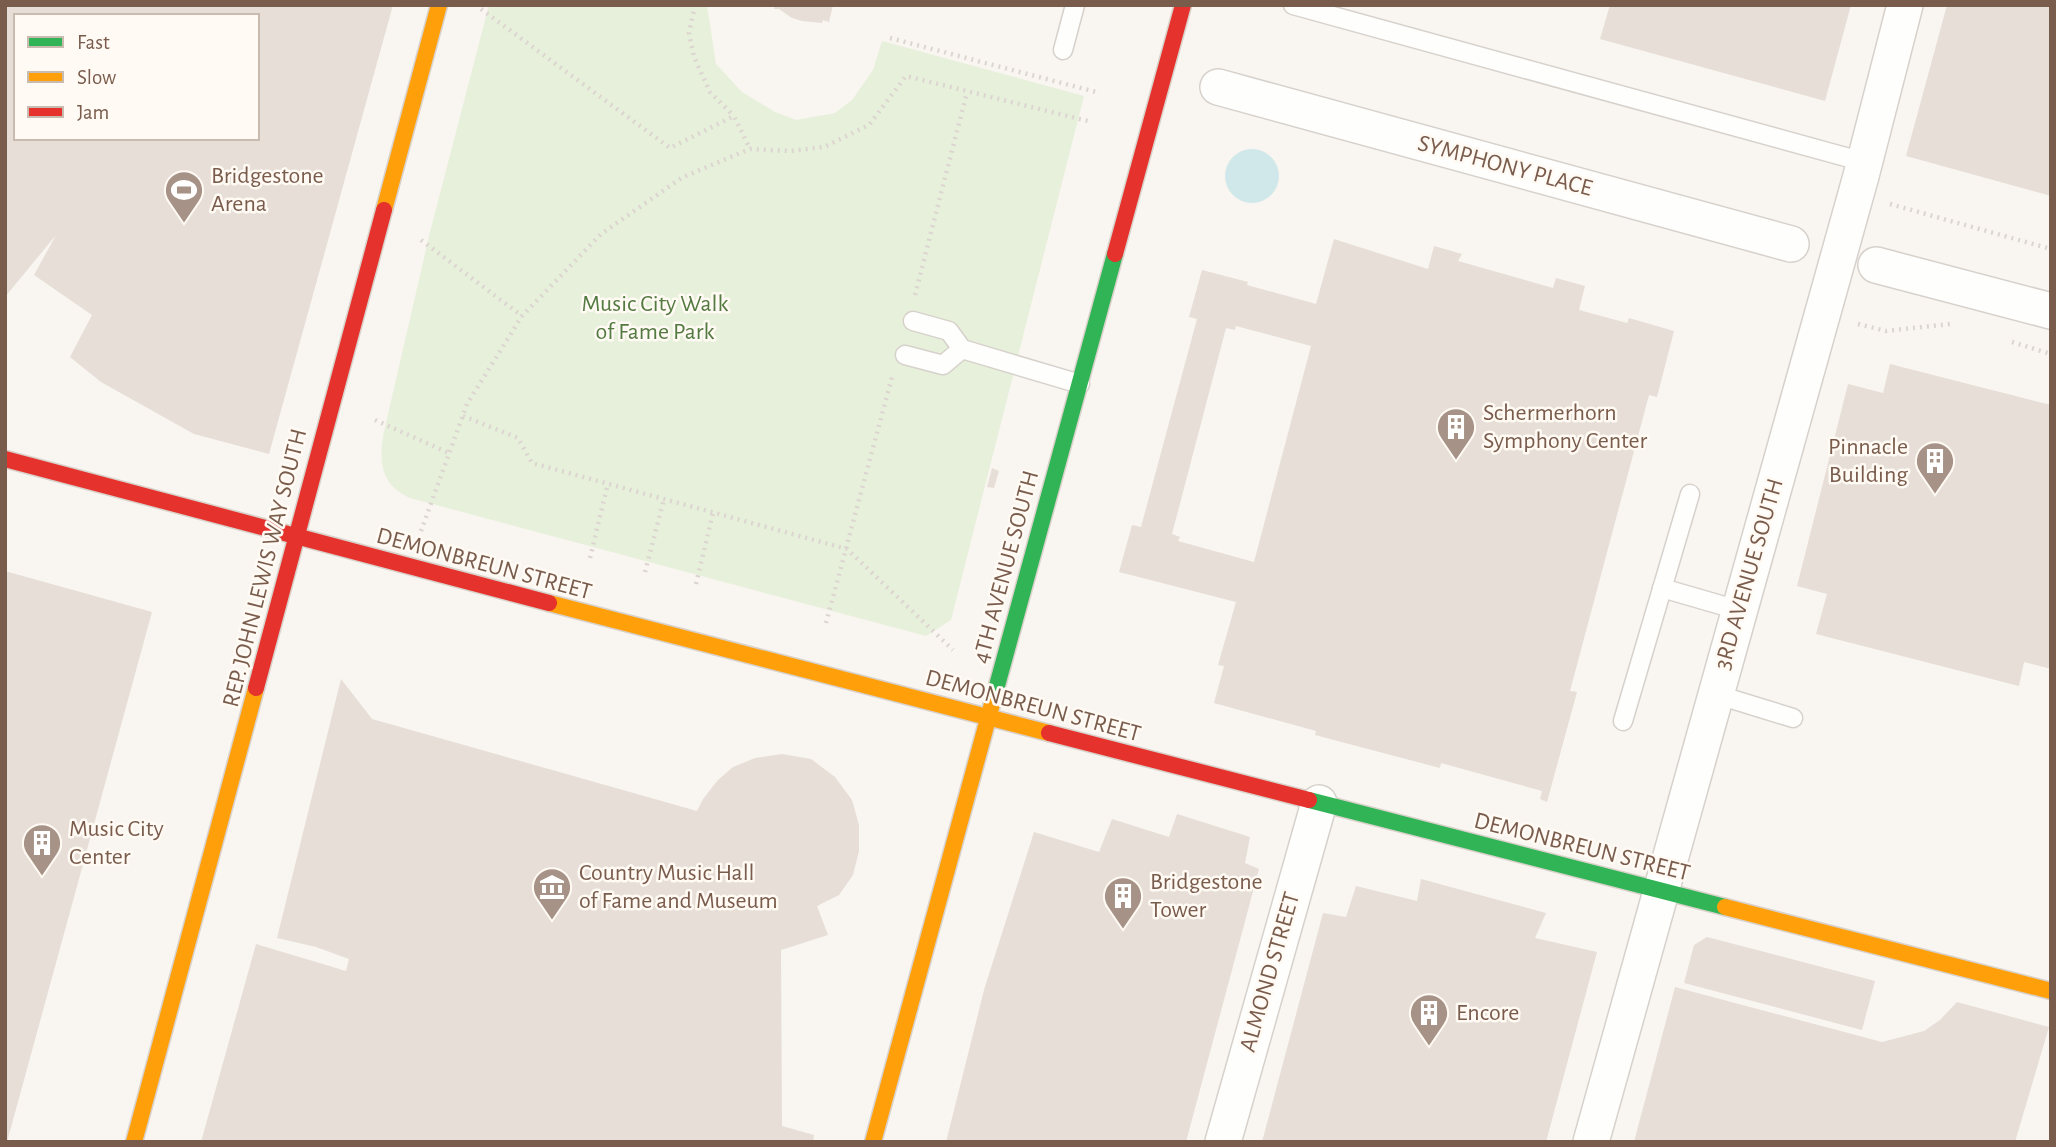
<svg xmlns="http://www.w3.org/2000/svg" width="2056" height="1147" font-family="'Alegreya Sans',sans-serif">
<rect width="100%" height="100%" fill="#f9f5f0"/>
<path fill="#e7f0db" d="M489,5H707L716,64L742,92L775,112L796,120L835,113L852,100L873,70L882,41L1084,96L951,620L926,636L410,498C382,485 379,465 383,436L430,232Z"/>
<circle fill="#d0e8ea" cx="1252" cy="176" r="27"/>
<g fill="#e6ded7" fill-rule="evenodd">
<path d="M5,5H393L269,454L194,434L101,382L70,357L92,315L34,275L56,235L5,297ZM16,16H257V138H16Z"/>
<path d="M775,5H833L829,22L823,20L822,23L802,21L792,18L779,9H774Z"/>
<path d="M1610,5H1851L1825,101L1600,39Z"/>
<path d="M1947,5H2051V196L1906,156Z"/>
<path d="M1334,239L1428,269L1434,246L1462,254L1458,261L1553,288L1556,278L1585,286L1579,310L1627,323L1629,318L1674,331L1657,397L1649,395L1570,691L1577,692L1547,802L1540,799L1542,791L1441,763L1440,768L1315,735L1316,731L1214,703L1224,666L1218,665L1236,602L1119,572L1132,525L1141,527L1197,319L1189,317L1202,270L1248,282L1247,285L1316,304ZM1236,326L1311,346L1254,562L1178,541L1180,537L1172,534L1226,328L1235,330Z"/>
<path d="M1890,364L2051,405V669L2024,662L2019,686L1816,634L1827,594L1797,586L1848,384L1883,393Z"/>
<path d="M992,468L999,471L994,488L987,487Z"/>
<path d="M5,571L152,612L7,1142H5Z"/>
<path d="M341,679L372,719L697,811L703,799L718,780L733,767L755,758L782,754L811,759L835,777L852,800L859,825V851L853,875L839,895L817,906L828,935L781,950L782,1126L814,1135L813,1142H201L256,944L346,971L349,959L316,947L277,938Z"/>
<path d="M1177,814L1250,837L1245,863L1259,869L1186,1142H946L984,990L1034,832L1099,852L1112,819L1169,837Z"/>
<path d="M1421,879L1546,913L1535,938L1597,952L1546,1142H1262L1323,913L1346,917L1356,886L1417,901Z"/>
<path d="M1707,937L1875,981L1862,1030L1684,983L1694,945Z"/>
<path d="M1675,987L1882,1042L1924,1031L1940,1020L1957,1002L2049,1027L2015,1142H1634Z"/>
</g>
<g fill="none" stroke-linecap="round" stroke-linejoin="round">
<g stroke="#d7d1cb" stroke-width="21">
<g id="lane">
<path d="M1293,5L1864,162"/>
<path d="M1063,50L1075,5"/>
<path d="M913,321L949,331L962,349L1080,384"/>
<path d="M905,355L943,365L962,349"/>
<path d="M1662,588L1738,610"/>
<path d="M1715,694L1793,718"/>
<path d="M1623,721L1690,494"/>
</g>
</g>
<g stroke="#d7d1cb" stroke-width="38">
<g id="street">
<path d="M1218,87L1791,244"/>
<path d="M1876,265L2051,311"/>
<path d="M1223,1142L1319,803"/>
<path d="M1591,1142L1861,176L1905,5"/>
</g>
</g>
<g stroke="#d9d2cb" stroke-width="19">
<g id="fast">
<path d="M992,704L1115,254"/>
<path d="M1309,800L1725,907"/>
</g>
</g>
<g stroke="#d9d2cb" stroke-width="19">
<g id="slow">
<path d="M384,210L439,5"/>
<path d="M549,603L1049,733"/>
<path d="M1725,907L2051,991"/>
<path d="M134,1142L256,688"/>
<path d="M873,1142L992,704"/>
</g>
</g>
<g stroke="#d9d2cb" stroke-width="19">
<g id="jam">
<path d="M1115,254L1183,5"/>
<path d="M5,459L549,603"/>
<path d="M256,688L384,210"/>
<path d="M1049,733L1309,800"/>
</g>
</g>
<g stroke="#dcd5d0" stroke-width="4.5" stroke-dasharray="2 5" stroke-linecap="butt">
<path d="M695,5L689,33L694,57L710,92L734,116"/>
<path d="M481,9L670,148L734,116L750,149"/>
<path d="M890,38L1100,93"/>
<path d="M1890,204L2051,249"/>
<path d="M421,240L522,316"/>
<path d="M915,295L967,92"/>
<path d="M1858,324L1886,331L1950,324"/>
<path d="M2012,342L2051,354"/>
<path d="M463,416L518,438L532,463L847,549L953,650"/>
<path d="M375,420L449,453"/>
<path d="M421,531L467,404L522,316L601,234L683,177L750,149L790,151L824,147L869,125L906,76L1092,122"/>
<path d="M590,558L608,483"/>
<path d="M645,572L664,499"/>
<path d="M696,584L713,513"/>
<path d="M826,623L892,377"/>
</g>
<use href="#lane" stroke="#fefefd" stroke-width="18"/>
<use href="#street" stroke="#fefefd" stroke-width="35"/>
<use href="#fast" stroke="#30b455" stroke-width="16"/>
<use href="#slow" stroke="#ff9f0a" stroke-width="16"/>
<use href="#jam" stroke="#e5322d" stroke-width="16"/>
</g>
<defs>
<g id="stadium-pin" transform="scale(2.0125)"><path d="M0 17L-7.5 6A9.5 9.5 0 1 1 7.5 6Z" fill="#a69286" stroke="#fffaf3"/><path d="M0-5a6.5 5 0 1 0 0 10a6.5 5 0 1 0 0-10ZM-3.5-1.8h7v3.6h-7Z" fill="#fff"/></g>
<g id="building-pin" transform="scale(2.0125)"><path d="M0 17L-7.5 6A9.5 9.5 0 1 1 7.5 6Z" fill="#a69286" stroke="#fffaf3"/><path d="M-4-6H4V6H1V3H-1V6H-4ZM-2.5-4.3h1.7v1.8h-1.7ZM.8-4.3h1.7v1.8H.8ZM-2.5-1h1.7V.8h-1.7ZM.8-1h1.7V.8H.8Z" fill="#fff"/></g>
<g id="museum-pin" transform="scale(2.0125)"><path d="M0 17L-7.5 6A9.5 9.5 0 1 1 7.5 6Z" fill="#a69286" stroke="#fffaf3"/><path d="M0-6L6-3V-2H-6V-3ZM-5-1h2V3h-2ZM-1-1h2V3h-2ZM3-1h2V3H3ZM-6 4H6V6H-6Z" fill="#fff"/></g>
</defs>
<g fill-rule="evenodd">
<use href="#stadium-pin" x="184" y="190"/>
<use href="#building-pin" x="1456" y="427"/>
<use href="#building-pin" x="1935" y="461"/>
<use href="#building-pin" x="42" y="843"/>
<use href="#museum-pin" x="552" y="887"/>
<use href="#building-pin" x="1123" y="896"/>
<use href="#building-pin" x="1429" y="1013"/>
</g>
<g text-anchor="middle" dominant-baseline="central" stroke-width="5" stroke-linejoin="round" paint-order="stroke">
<g font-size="24" fill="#7a5c4d" stroke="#fffaf3">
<text transform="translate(1505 166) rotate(15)">SYMPHONY PLACE</text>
<text transform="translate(484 564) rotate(15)">DEMONBREUN STREET</text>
<text transform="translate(1006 567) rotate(-75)">4TH AVENUE SOUTH</text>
<text transform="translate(265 568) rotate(-76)">REP. JOHN LEWIS WAY SOUTH</text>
<text transform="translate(1749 574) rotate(-74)">3RD AVENUE SOUTH</text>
<text transform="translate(1033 706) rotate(15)">DEMONBREUN STREET</text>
<text transform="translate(1582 847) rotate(14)">DEMONBREUN STREET</text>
<text transform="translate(1270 972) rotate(-74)">ALMOND STREET</text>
</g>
<g font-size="24" fill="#7a5c4d" stroke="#fffaf3" text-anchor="start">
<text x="211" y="176">Bridgestone<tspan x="211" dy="28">Arena</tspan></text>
<text x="1483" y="413">Schermerhorn<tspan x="1483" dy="28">Symphony Center</tspan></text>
<text x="1908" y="447" text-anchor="end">Pinnacle<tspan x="1908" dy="28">Building</tspan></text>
<text x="69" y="829">Music City<tspan x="69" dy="28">Center</tspan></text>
<text x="579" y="873">Country Music Hall<tspan x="579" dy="28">of Fame and Museum</tspan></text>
<text x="1150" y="882">Bridgestone<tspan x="1150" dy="28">Tower</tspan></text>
<text x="1456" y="1013">Encore</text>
</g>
<g font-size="24" fill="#537a41" stroke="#fffaf3">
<text x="655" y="304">Music City Walk<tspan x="655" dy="28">of Fame Park</tspan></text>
</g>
</g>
<rect width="2056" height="1147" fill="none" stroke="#7a5c4d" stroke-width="14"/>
<rect x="14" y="14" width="245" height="126" fill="#fffaf3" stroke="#cabbb1" stroke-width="2"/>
<rect x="28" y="37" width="35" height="10" fill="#30b455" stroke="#cabbb1" stroke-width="2"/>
<text x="77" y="49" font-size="21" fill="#7a5c4d">Fast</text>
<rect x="28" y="72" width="35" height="10" fill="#ff9f0a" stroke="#cabbb1" stroke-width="2"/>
<text x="77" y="84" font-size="21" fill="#7a5c4d">Slow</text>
<rect x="28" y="107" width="35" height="10" fill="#e5322d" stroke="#cabbb1" stroke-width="2"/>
<text x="77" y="119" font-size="21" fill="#7a5c4d">Jam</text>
</svg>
